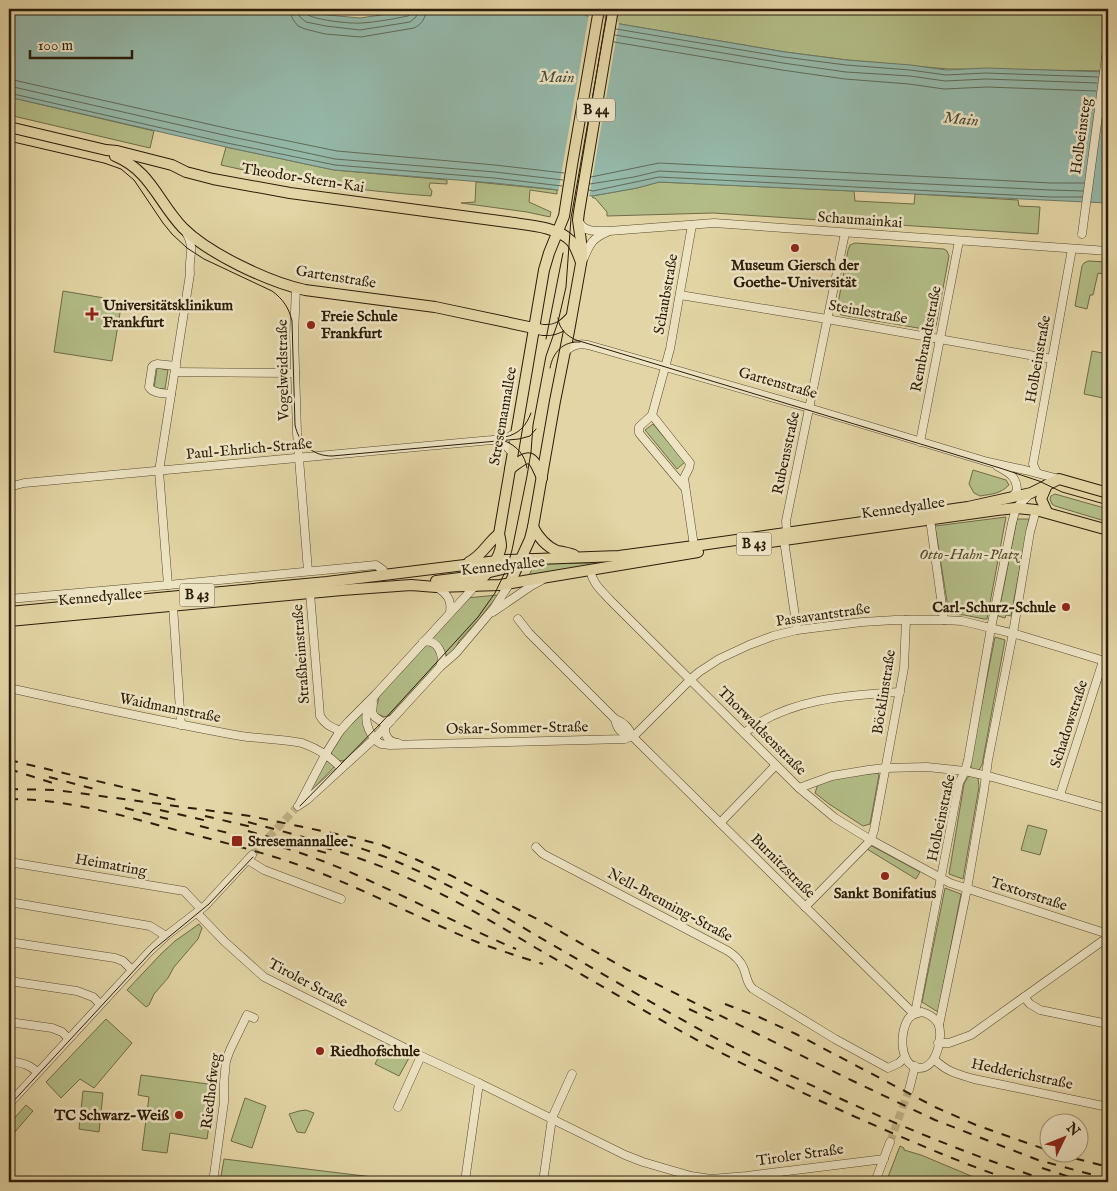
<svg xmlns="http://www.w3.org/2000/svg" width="1117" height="1191" font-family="'IM FELL English',serif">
<rect width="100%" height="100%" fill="#e3d5a5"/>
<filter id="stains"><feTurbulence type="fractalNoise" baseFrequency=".004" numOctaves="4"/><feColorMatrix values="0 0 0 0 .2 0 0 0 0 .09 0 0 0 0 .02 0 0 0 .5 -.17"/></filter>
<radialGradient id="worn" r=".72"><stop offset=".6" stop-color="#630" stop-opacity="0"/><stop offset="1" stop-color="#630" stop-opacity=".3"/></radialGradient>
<g fill="#b3bd87" stroke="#6f6c48">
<path d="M575,9H1043L1108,13V71L948,69L847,60L785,52L620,24L587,16Z"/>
<path d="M9,97L154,131L150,148L9,115Z"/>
<path d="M226,147L334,170L447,180V184L430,183L429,187L432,191L431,196C360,191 290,181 221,165Z"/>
<path d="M476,182L557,190V194L530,190L529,202L551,212L550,217L527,212L461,203L475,202Z"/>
<path d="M659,182L854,191L855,201L914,204L915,194L1018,200L1019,206L1040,207L1038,234L713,213L607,216V212L595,198H593L592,196L637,188Z"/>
<path d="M855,243L944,249L947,251L949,256L936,326L934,329L930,330L841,315L838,312L837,309L848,250L850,245Z"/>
<path d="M1088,261L1108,262V275L1098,273L1093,295H1090L1087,309L1075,306L1082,266L1084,263Z"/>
<path d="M63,291L122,301L112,361L54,352Z"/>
<path d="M1092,351L1108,354V399L1084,394Z"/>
<path d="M157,368L168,370L165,389L154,388Z"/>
<path d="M653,424L685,462L677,469L645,430Z"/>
<path d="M973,470L1006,480L1009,485C1000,494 992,494 980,496L974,493L969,484Z"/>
<path d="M1055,494L1108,509V522L1055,506L1052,504L1050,499L1051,496Z"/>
<path d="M1006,517L987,619H984L964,615L949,614L935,526Z"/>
<path d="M1017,519H1029L1011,616L1006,615L1005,618L998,616Z"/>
<path d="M597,563L598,564L528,577L535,564Z"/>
<path d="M498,595L479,619L459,641L454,651L448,658L443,648L428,639L466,598Z"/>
<path d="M995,637L1005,640L982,765L979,770C974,771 971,768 970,763Z"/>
<path d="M425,645L432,646L440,656L437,665L390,715L385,717L377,714L375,711V707L378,702L379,693Z"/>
<path d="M368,703L371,736L348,759C340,763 334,760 330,751L342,734Z"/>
<path d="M325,760L335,766L312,790L311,787Z"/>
<path d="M878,773L879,775L870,824L863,826L829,804L815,793L818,784C838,777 857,775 878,773Z"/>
<path d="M971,775L978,778L979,787L963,879L949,874L964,784L968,777Z"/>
<path d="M1028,825L1047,830L1040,855L1021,850Z"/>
<path d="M870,845L920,872L916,879L867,849Z"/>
<path d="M945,888L961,894L938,1012L922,1002Z"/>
<path d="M199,924L202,928L198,939L174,967L168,978L154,994L149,1005L146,1007L127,990L161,954L175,941Z"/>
<path d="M106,1019L132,1043L94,1088L80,1079L61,1098L46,1082Z"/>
<path d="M384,1046L409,1058L399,1076L375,1064Z"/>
<path d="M141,1075L215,1085L207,1139L170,1133L167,1153L142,1150L149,1097L138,1095Z"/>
<path d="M83,1091L103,1093L99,1132L79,1129Z"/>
<path d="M245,1098L266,1106L252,1148L231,1141Z"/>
<path d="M26,1105L33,1111L14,1133L9,1129V1124Z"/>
<path d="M306,1110L314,1113L305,1133L297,1132L289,1114L299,1111Z"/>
<path d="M900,1146L904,1148V1150L921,1155L976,1178L975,1182H962L929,1177H888Z"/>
<path d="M224,1159L414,1182H220Z"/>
</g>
<path fill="#95b8a9" stroke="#6b7a69" d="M9,9H298L328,15L360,18L422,9H575L587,16L620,24L785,52L847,60L911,65L946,70L986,68L1108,72V203L659,182L637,188L592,196L551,189L494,183L334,170L226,147L9,97Z"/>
<path fill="#e3d5a5" d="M589,14L619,22L589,198L558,193Z"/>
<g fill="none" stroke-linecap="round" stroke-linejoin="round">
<g stroke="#606a58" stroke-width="1">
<path d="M290,9L292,18L298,26L305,29L325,34L361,37L414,28C422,24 426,18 426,9"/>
<path d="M298,9L299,16L306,22L326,26L360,30L410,22L416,17L418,9"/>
<path d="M304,9L305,13C312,20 351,24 362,23C377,22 393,19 408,16L411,13L412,9"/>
<path d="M616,29L784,57L846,65L910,70L946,75L986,73L1098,77"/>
<path d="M615,35L783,63L846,72L910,76L945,81L986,79L1097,83"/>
<path d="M614,42L782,70L845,79L909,84L944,89L987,87L1096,91"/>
<path d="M9,79L230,129L337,151L495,165L564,173"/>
<path d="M9,86L228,136L335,159L495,172L563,180"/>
<path d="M9,93L227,143L335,165L494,178L562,186"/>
<path d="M591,177L659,163L1051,183H1084"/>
<path d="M590,184L634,177L659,171L1051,190L1083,191"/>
<path d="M589,190L593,191L659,177L1051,197H1082"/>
</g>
<g stroke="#beb086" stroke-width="8" stroke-dasharray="8 4" stroke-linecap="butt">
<path d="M252,855L298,806"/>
<path d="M890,1142L909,1090"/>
</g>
<g stroke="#594a2f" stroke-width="9">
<g id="minor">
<path d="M579,222C585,233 597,231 609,231L714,223L1108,251"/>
<path d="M692,225L670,349L652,415L690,463L689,468L684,478L694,546"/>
<path d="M1082,234L1108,42"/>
<path d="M584,258C590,243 593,238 607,232"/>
<path d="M296,288L294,335L297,433L308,571"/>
<path d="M680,295L827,319L1052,359"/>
<path d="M564,354C570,345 578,343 588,345L809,408L988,462L1025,470L1059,479"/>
<path d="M175,372L295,373"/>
<path d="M171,394C164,393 153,394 149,387L152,367L154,365L157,364L176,366"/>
<path d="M652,415L639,427V433L685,488"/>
<path d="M494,440L503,443L513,453"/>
<path d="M920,442L959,241"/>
<path d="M997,466C1009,473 1017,476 1017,491L1012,497"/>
<path d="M1037,473L1033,464L1072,249"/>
<path d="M9,487L24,483L492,440L507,438L516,433"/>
<path d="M930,519L944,620"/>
<path d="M787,533L786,521L845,233"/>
<path d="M784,540L797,630"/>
<path d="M590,570C593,584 601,590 610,600L799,788L835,818L871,840L950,883L1108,934"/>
<path d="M168,585L159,471L190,274C188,256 196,250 186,232"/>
<path d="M436,587C447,593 452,600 450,613"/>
<path d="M310,593L320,716C325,725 332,727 340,731"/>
<path d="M9,599L168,585L376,565L383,570L385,575"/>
<path d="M173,606L181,725"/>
<path d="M493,612L531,586L542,580"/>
<path d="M518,619L529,633L615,719C623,722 629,727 632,736L914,1014"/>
<path d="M423,642C438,639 445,655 440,667"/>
<path d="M9,688C86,705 163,722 241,736C261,739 282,739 302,743C316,748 331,757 341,768"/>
<path d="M376,694C372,700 368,705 367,712C364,723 371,739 381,744C383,744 388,745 389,745L625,739L636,734L691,679L699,672L719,659L749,645L773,636L797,630L821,627L862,622L895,620H944L962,621L1019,635L1108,662"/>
<path d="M373,703L372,713L375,717L382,722L391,720"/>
<path d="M615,719C617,729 621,734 632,736"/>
<path d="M385,728C385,737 389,742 398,743"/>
<path d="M744,733C788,699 846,695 900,692"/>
<path d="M799,788L832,776L868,770L885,768L927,767L965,771L992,777L1108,809"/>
<path d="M1060,795L1103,661"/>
<path d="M300,803L325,755L340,731L349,721L376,694L475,586"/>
<path d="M298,806L307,800L375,738L440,667L456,653L494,608L510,583"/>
<path d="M720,823L776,765"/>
<path d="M536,847L543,854L728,951C734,955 740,960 743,967C747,975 746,983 753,989L835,1039L888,1068L899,1063L905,1057"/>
<path d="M248,860L264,870L341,899"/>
<path d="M9,862L184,891L201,909"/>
<path d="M9,902L150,926L166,936"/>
<path d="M805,907L871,840L874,830L904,668L906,620"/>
<path d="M197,913L224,941L264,977L421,1056L479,1083L625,1155L643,1162L691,1176L711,1179L747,1176L884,1159"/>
<path d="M9,942L115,958L123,961L132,970"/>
<path d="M9,981L77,991L93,997L100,1004"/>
<path d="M1024,997L1030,1004L1040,1010L1108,1024"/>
<path d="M922,1012C929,1014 934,1017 938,1023C944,1035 937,1069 919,1068C899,1066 899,1031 909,1018C912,1014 917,1013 922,1012Z"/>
<path d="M915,1013L959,783L965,771L968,760L991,628L1012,523L1016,508L1031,493"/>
<path d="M9,1022L52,1028L62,1032L68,1038"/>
<path d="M939,1025L967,889L984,790L988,760L1013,633L1030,532L1036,510"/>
<path d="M938,1043H949L971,1035L1108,937"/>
<path d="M934,1059C947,1072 957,1074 974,1079L1108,1107"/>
<path d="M9,1061C21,1063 28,1063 37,1072"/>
<path d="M909,1090L915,1066"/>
<path d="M9,1104L149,952L166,936L205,906L252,855"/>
<path d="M398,1107L421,1056"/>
<path d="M465,1181L479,1083"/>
<path d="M213,1182L224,1102V1082L226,1061L230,1050L247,1015L254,1018"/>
<path d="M543,1182L552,1118L572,1074"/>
<path d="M875,1182L890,1142"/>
</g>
</g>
<g stroke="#2b1c08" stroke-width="12">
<g id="major">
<path d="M9,127L106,150L117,151L172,165L186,172L213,179L290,193L507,222C525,225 557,226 571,241C576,247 578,255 581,262"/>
<path d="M115,156C151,171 158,202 183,228C209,254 269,282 305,290L435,307L543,330C556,331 563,326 571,317"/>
<path d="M510,469C530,453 532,454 542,478"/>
<path d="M1047,485L1041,499L1047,512"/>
<path d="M533,527C538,537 547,547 557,551C563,552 569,553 574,555"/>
<path d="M742,546L997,510L1016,508L1036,510L1108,530"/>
<path d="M469,562C483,555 487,543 499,534"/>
<path d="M436,581L468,577L503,569L507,568L520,560"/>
<path d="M510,583L530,539L533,527L555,401L569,331L582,258V249L578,220L579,212L613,9"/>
<path d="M475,586C485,576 499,561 501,546C501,542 500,538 499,534L544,270L549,253L564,216L572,165L599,9"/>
<path d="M9,612L327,582L505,560L619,556L694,546L968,507L1031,493L1059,479L1108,493"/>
<path d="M9,621L342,590L411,585L436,587L500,585L698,552"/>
</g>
</g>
<use href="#minor" stroke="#ede4c4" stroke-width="8"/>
<use href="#major" stroke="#e3d5a5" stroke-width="10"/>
<g stroke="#2b1c08" stroke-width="1">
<path d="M9,141L104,163L121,169L134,180L163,223L172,234L187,248L204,259L272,291C283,299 289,308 292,321L295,425C299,444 313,456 332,456L519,439L530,436L536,429"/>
<path d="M558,318C559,329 567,336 576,340L1000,468L1039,481L1062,492L1108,505"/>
<path d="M546,339L563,253"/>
<path d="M550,368C553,352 563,341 580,342"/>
<path d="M505,437C519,434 526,426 531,413"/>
<path d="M505,441C517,446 525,455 527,468"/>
<path d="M300,806L382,722L478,617L495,593L507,568L512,550L527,476L531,452L533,425L546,356L558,322L566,287L571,218L608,9"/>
<path d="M9,1106L153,950L209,904L253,857"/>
</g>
<g stroke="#2b1c08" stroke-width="2" stroke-dasharray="9 9" stroke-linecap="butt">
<path d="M9,760L181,801"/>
<path d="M9,769L56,784"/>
<path d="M49,777L98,790"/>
<path d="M9,789L56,790L250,816L351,837L382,845L411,857L452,876L547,924L626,969L853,1081L935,1120L1038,1160L1108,1179"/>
<path d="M9,799C63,799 114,813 165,827C217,841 269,853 318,872C374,894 427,922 482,944C502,951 523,958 543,964"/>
<path d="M125,808L168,819"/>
<path d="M160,810L212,822"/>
<path d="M205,816L256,828"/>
<path d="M248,822L333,845"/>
<path d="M200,826L256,840"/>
<path d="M248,831L330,854"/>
<path d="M327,838C351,845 377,853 400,863C431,876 461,892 490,908C537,936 584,963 630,990C663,1009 696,1028 729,1045C834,1098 941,1146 1052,1182"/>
<path d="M282,847C364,872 438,916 516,949"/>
<path d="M323,847C400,868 469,907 536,948C583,975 630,1003 677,1029C734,1061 792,1088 851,1115C906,1139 960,1163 1017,1182"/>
<path d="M725,1004L759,1017L796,1034L935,1107L976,1125L1050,1151"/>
<path d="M689,1009L721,1024"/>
<path d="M1058,1154L1108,1167"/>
<path d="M1042,1168L1085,1182"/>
<path d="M875,1182L923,1181L942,1182"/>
</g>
</g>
<g fill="#8f2418" stroke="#ede4c4" stroke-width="2">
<circle cx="795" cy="248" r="5"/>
<path d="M89.5 306.5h5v5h5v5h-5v5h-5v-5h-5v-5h5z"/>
<circle cx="311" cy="325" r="5"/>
<circle cx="1066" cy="607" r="5"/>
<rect x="231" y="835" width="12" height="12" rx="2.5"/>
<circle cx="885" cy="876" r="5"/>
<circle cx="320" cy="1051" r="5"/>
<circle cx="179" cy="1115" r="5"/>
</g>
<g text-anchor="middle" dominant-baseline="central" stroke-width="5" stroke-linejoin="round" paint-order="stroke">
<g fill="#ede4c4" stroke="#655840" stroke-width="1">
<rect x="577" y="98.5" width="38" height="23" rx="4"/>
<rect x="736.5" y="532.5" width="35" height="23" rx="4"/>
<rect x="179.5" y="583.5" width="35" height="23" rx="4"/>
</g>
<g font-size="14" font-weight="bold" fill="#2b1c08">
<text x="596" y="110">B 44</text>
<text x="754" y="544">B 43</text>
<text x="197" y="595">B 43</text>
</g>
<g font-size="15" fill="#2b1c08" stroke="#ede4c4">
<text transform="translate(1081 136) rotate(-82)">Holbeinsteg</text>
<text transform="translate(303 178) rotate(9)">Theodor-Stern-Kai</text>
<text transform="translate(860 220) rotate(4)">Schaumainkai</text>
<text transform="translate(336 277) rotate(9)">Gartenstraße</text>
<text transform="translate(666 294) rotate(-80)">Schaubstraße</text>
<text transform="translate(868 312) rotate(10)">Steinlestraße</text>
<text transform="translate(926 339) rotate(-79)">Rembrandtstraße</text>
<text transform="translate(1038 359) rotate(-80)">Holbeinstraße</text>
<text transform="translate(283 370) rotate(-91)">Vogelweidstraße</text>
<text transform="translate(778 383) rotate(16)">Gartenstraße</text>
<text transform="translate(503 416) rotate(-80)">Stresemannallee</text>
<text transform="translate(249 449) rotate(-5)">Paul-Ehrlich-Straße</text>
<text transform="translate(786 453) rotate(-78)">Rubensstraße</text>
<text transform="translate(903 508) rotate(-8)">Kennedyallee</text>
<text transform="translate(503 566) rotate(-6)">Kennedyallee</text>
<text transform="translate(100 597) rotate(-5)">Kennedyallee</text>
<text transform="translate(823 615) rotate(-8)">Passavantstraße</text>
<text transform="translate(301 654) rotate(-94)">Straßheimstraße</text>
<text transform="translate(884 692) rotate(-81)">Böcklinstraße</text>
<text transform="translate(170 708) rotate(11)">Waidmannstraße</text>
<text transform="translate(1069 724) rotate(-72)">Schadowstraße</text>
<text transform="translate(517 728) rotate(-1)">Oskar-Sommer-Straße</text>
<text transform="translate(762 731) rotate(45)">Thorwaldsenstraße</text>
<text transform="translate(941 818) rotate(-78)">Holbeinstraße</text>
<text transform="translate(111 865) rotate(10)">Heimatring</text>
<text transform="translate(783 866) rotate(45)">Burnitzstraße</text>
<text transform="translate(1029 894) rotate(18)">Textorstraße</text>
<text transform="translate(670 905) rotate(28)">Nell-Breuning-Straße</text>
<text transform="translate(308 983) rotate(28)">Tiroler Straße</text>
<text transform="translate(1022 1074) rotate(12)">Hedderichstraße</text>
<text transform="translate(211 1091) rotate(-83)">Riedhofweg</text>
<text transform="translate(800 1155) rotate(-8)">Tiroler Straße</text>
</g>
<g font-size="15" font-weight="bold" fill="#2b1c08" stroke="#ede4c4" text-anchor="start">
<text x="795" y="265" text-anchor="middle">Museum Giersch der<tspan x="795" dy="17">Goethe-Universität</tspan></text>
<text x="103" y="305">Universitätsklinikum<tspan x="103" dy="17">Frankfurt</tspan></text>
<text x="321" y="316">Freie Schule<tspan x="321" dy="17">Frankfurt</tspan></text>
<text x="1056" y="607" text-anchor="end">Carl-Schurz-Schule</text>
<text x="248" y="841">Stresemannallee</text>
<text x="885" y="893" text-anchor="middle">Sankt Bonifatius</text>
<text x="330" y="1051">Riedhofschule</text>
<text x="169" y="1115" text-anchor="end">TC Schwarz-Weiß</text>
</g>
<g font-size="15" font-style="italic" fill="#544c2e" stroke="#ede4c4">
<text x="969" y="554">Otto-Hahn-Platz</text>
</g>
<g font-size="16" font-style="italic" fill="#4b4b38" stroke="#ede4c4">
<text transform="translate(557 78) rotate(1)">Main</text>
<text transform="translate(961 120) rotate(6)">Main</text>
</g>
</g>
<rect width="1117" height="1191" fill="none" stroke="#e3d5a5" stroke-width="30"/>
<rect x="10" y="10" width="1097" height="1171" fill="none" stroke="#2b1c08" stroke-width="2.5"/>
<rect x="15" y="15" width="1087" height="1161" fill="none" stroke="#2b1c08"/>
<g transform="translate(1064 1138) rotate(47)"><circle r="24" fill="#ede4c4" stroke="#9f9479"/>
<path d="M0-4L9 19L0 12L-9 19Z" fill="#8f2418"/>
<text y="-8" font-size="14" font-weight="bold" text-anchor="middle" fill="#2b1c08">N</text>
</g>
<path d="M30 50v8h102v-8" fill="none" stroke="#2b1c08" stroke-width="2.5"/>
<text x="38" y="50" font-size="15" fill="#2b1c08" stroke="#ede4c4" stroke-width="4" paint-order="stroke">100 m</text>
<rect width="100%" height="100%" filter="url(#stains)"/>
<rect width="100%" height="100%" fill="url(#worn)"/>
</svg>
